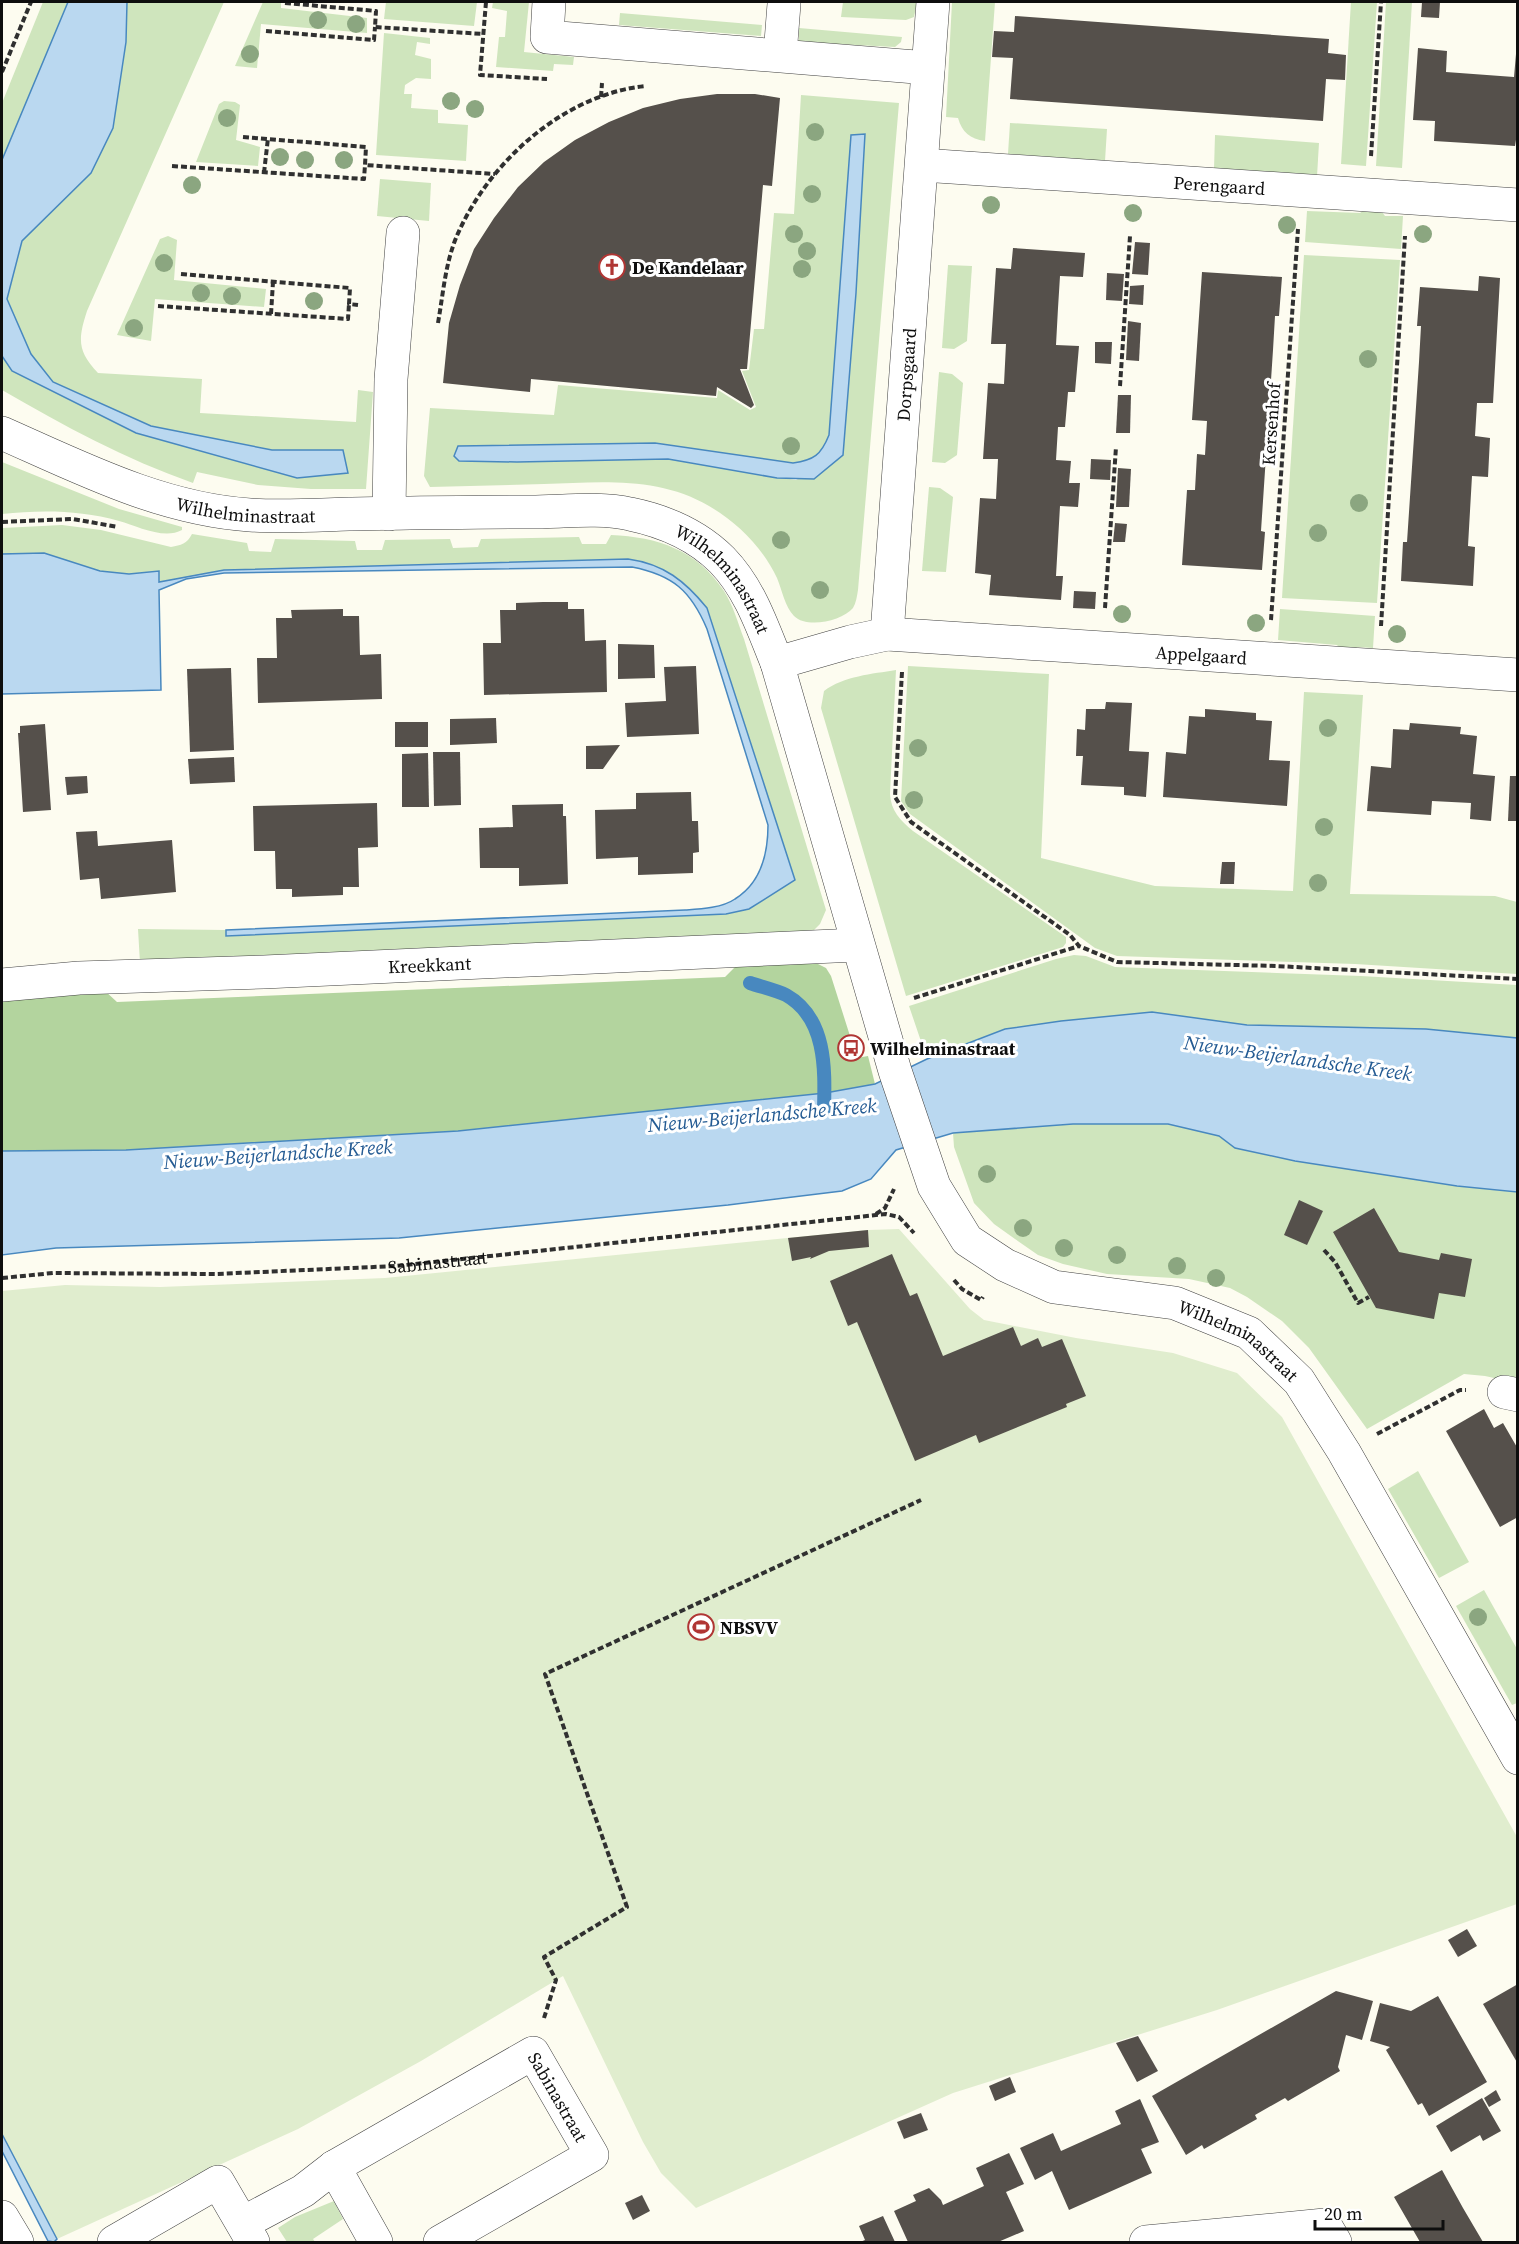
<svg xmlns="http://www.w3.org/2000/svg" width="1519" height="2244" font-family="'Source Serif 4',serif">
<rect width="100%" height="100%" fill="#fdfcf0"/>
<g fill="#cfe5bd" fill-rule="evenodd">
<path d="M43,2H68L2,160V103Z"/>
<path d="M127,2H224L87,311C78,339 77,351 98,373L202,379L200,413L356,422L358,390L373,392L366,489H311L258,485L197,472L193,483C125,459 64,426 2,390V356L12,371L136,433L297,478L343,450H272L151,426L53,382L31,354L7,299L22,241L91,173L126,42Z"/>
<path d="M263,2H281V8L367,18V33L261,24L257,68L235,66Z"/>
<path d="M386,2H477L474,26L384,19Z"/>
<path d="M493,2H529L524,52L574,57L573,65L554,64L553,71L496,67L499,37H505L507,11L492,8Z"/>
<path d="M843,2H917L914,17L906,20L841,17Z"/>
<path d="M952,2H995L985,141C970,139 962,132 958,118L946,117Z"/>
<path d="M1351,2H1377L1366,166L1341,164Z"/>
<path d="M1386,2H1412L1402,168L1376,166Z"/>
<path d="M620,13L762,25L761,36L619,25Z"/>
<path d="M799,28L902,37L901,42L895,47L799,42Z"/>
<path d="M384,33L430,38V44L417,42L415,55L431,59V79L416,78L405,85L404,94H412L411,108L438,110V123L468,125L466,161L376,155Z"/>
<path d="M801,95L899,103L858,590C857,596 856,603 853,608C842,621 807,629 794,616C785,607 782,590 777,578C763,548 738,523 709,506C659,476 599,482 544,484C506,485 468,486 430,487L424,476L430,408L554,415L558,385L717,398L718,390L750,410L756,407L742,371L749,370L754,329H764L774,213L794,214ZM864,134L856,293L843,455L796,480L668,459L517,462L459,461L458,446L655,443L793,463C814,460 821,455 829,436Z"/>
<path d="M224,101L235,102L240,105L236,140L260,147L258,166L196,162L219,104Z"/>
<path d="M1010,123L1107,129L1105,161L1008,154Z"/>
<path d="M1215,135L1319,143L1317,176L1214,169Z"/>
<path d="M380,179L431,183L429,221L377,216Z"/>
<path d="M1368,207L1379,208L1385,216H1403L1401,249L1305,242L1307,211L1360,213Z"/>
<path d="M168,236L177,240L174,280L266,289L264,307L155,299L151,341L117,335L160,239Z"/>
<path d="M1304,255L1400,260L1377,603L1282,598Z"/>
<path d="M948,265L972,266L967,341L954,349L942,348Z"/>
<path d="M939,372L952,374L963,383L957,455L945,463L932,462Z"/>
<path d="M2,462L119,509L182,527V530C164,540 137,526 119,521C80,510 41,510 2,514Z"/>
<path d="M929,487L940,488L953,497L946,572L922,571Z"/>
<path d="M62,525L101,530L171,547C181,545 187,544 192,534L247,543L249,551L271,552L275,539L355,541L357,550H382L385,540L450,539L453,548L478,547L481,539L579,537L582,544H606L611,535C658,537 697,550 724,591C733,605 738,623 744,639L826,910L820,924L813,931L140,963L138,929L226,930L227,936L726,914L794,880L707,608C678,573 672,571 628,559L224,570L159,582L158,571L129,574L100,571L44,553L2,554V528Z"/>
<path d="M1280,609L1375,616L1373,648L1357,647L1351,654L1344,653L1337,645L1278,640Z"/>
<path d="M908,666L1049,674L1041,858L1155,886L1293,891L1304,692L1363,695L1350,894L1495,896L1517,902V974L1355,964L1117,956L1095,948L910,814L901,801Z"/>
<path d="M896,670L890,794C891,811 900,820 913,831L1066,937V943L1063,947L906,996L821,708L824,691C844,676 872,674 896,670Z"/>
<path d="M1074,955L1086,956L1115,967L1361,976L1517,985V1038L1426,1029L1247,1025L1152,1012L1005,1029L927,1059L909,1006L1056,959Z"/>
<path d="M1073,1124H1168L1219,1136L1235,1148L1295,1161L1457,1186L1517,1192V1383L1485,1376L1464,1374L1367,1429L1309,1348L1282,1321L1247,1297L1230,1288L1189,1279L1107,1274L1063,1264L1038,1255L1015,1239L994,1224L974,1203L954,1147L953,1133Z"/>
<path d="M1418,1471L1469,1562L1439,1578L1388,1489Z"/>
<path d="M1484,1590L1517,1649V1703L1512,1705L1456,1606Z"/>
<path d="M334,2201L343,2219L313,2239L315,2242H287L278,2228L295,2217Z"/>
</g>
<path fill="#b3d49e" d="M814,962L826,968L831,976L857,1058L868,1056L875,1084L825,1093L458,1131L126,1150L2,1151V997L104,990L117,1002L725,977L738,964Z"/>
<path fill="#e0edce" d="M899,1229L970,1309L984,1320L1076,1338L1173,1353L1237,1373L1282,1417L1517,1837V1904L1217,2010L953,2093L696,2208L661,2173L643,2142L563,1976L421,2061L298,2129L57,2239L2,2134V1291L65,1285L160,1287L385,1278L868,1230Z"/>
<g fill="#bad8f0" stroke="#4888bf" stroke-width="1.5">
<path d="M68,2H127L126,42L113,128L91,173L22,241L7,299L31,354L53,382L151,426L272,450H343L348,473L297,478L136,433L12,371L2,356V160Z"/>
<path d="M865,134L856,293L843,455L814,479L777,478L668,459L517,462L459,461L454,456L458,446L655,443L793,463C814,460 821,455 829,435L851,135Z"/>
<path d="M44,553L100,571L129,574L159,571V582L224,570L628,559C664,564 685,581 707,608L795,880L749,909L726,914L226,936V930L685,910C701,909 722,908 735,899C761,883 768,853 768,825L707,629C691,591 673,575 632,567L224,573L186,579L159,590L161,690L2,694V554Z"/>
<path d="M1152,1012L1247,1025L1426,1029L1517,1038V1192L1457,1186L1295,1161L1235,1148L1219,1136L1168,1124H1073L953,1133L896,1150L871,1179L842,1191L728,1205L399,1238L56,1248L2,1255V1151L126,1150L458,1131L825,1093L875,1084L927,1059L1005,1029L1061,1021Z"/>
<path d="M2,2134L57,2239L54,2242L48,2241L2,2151Z"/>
</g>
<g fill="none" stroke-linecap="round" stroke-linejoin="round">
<path stroke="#4888bf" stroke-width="14" d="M750,983C762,987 775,990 786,995C827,1018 825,1070 824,1110"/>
</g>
<g fill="#55504b">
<path d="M1422,2H1440L1439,18L1421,17Z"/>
<path d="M1015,16L1329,39L1328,53L1346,55L1345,80L1326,79L1323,121L1010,99L1013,58L992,57L994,31L1014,32Z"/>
<path d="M1418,48L1447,51L1446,72L1514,77L1516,54H1518V127L1515,146L1434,141L1435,121L1413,120Z"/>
<path d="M717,94H755L780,98L772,186L763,185L747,369H740L754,405L751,408L717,387L716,396L531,379L530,392L443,383L449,323L460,285L474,249L494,218L518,187L544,162L575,140L609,122L643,108L680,99Z"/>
<path d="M1135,242L1150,243L1148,275L1132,274Z"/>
<path d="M1013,248L1085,253L1083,277L1060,276L1058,308L1056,345L1079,346L1075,392H1068L1065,427H1058L1056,460L1071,461L1069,483H1080L1078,507L1060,506L1056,576H1063L1061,600L989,595L991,575L975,573L980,498L996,499L998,459H983L988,383L1004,384L1006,344H991L996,268L1011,269Z"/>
<path d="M1202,272L1282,277L1279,316H1275L1273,350L1261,531L1265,532L1262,570L1182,565L1187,490H1195L1197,454L1205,455L1207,421L1192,420Z"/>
<path d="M1107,273L1124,274L1122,301L1106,300Z"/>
<path d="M1479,276L1500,278L1493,403H1477L1475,436L1490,438L1488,477L1472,476L1468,546L1475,547L1473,586L1401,581L1403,542H1407L1419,362L1421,326H1417L1420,287L1478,291Z"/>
<path d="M1144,285L1143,305L1129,304L1130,286Z"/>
<path d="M1128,321L1141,323L1139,361L1126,360Z"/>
<path d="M1095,342H1112L1111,364L1095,363Z"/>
<path d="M1118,395H1131L1130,433H1116Z"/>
<path d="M1091,459L1111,460L1110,480L1090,479Z"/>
<path d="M1118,468L1131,469L1129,507H1116Z"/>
<path d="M1115,523L1127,524L1125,542H1113Z"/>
<path d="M1074,591L1096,592L1095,609L1073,608Z"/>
<path d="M543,602H568V609H584L585,641L606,640L607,692L484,695L483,643H501L500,610H516V603Z"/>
<path d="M343,609V616H359L360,655L381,654L382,699L258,703L257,658H277L276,618H292L291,610Z"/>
<path d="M618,644L654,645L655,678L618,679Z"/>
<path d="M696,666L699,734L627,737L625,703L666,701L664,667Z"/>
<path d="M231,668L234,750L190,752L187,669Z"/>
<path d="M1106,702L1132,703L1129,751L1149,752L1146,797L1124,795V787L1081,785L1083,756H1076L1077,729L1085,730L1086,709H1105Z"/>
<path d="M1205,709L1256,713V720L1272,721L1269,760L1290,761L1287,806L1163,797L1166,752L1186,754L1189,716L1205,717Z"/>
<path d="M496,718L497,743L450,745V719Z"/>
<rect x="395" y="722" width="33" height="25"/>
<path d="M1410,723L1461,727L1460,734L1477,736L1473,774L1495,776L1491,821L1470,819L1471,803L1432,801L1431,815L1367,811L1371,766L1391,768L1393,729L1409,730Z"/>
<path d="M45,724L51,810L23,812L18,733H20V726Z"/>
<path d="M620,745L603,769H586V746Z"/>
<path d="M433,752H460L461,805L434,806Z"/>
<path d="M428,753L429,807H402V754Z"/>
<path d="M234,757L235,782L190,784L188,759Z"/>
<path d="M87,776L88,793L67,795L65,777Z"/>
<path d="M1510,776H1518V821H1508Z"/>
<path d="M691,792L692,821H698L699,852L693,853V873L638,875V857L596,859L595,810L636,809V793Z"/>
<path d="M377,803L378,847L358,848L359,887H343V895L292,897V889H276L275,851H254L253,806Z"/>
<path d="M563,804V816H566L568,884L519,886V868H480L479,828L513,827L512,805Z"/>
<path d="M97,831L98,846L172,840L176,892L101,899L99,878L80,880L76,832Z"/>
<path d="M1222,862H1235L1234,884H1220Z"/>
<path d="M1299,1200L1323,1211L1307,1245L1284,1235Z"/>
<path d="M1374,1208L1399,1252L1439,1260L1441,1253L1472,1259L1465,1297L1439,1293L1434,1319L1376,1308L1333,1232Z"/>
<path d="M868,1230L869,1247L829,1251L810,1259L811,1257L792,1261L788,1238Z"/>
<path d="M892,1254L910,1296L917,1293L943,1356L1013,1327L1021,1346L1038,1338L1042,1347L1062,1339L1086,1396L1066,1404L1067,1407L979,1443L976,1435L915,1461L857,1322L848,1326L830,1281Z"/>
<path d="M1484,1409L1494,1428L1503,1423L1518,1449V1517L1500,1527L1446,1431Z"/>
<path d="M1467,1929L1477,1946L1458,1957L1448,1940Z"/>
<path d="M1518,1984V2064L1483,2004Z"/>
<path d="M1336,1991L1373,2001L1362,2040L1346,2035L1338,2067L1340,2071L1288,2101L1285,2098L1255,2115L1257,2119L1204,2149L1202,2145L1186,2155L1152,2096Z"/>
<path d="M1438,1996L1487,2082L1429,2116L1422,2103L1418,2105L1403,2079L1386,2050L1390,2047L1370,2041L1380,2003L1411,2011Z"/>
<path d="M1138,2036L1158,2071L1137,2082L1116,2043Z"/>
<path d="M1010,2077L1016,2092L995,2101L989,2086Z"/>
<path d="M1496,2090L1501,2100L1489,2107L1484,2098Z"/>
<path d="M1482,2098L1501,2131L1483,2141L1480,2135L1451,2152L1436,2126Z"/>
<path d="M1140,2099L1159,2142L1141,2149L1152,2173L1069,2210L1052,2171L1035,2180L1020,2148L1053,2133L1061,2151L1121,2124L1115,2111Z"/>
<path d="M921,2113L928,2130L904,2139L897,2122Z"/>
<path d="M1009,2153L1024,2184L1006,2192L1024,2231L998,2242H908L894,2211L916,2201L913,2195L929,2188L941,2200L943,2205L984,2186L976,2168Z"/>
<path d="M1442,2170L1463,2208L1483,2242H1420L1394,2197Z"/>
<path d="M642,2195L650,2211L633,2220L625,2203Z"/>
<path d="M883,2216L895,2242H860L865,2240L859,2226Z"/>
</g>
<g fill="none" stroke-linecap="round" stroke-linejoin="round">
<g stroke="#414141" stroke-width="34">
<g id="minor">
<path d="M549,2L547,37L928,68"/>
<path d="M780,55L784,4"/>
<path id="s2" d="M922,165L1518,205"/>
<path id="s3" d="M2,433C81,468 161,509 250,515C283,517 316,515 349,514C410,513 470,512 531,512C561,512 600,507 630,514C664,521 697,535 722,560C750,589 762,626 777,663L895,1071L934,1186L967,1240L1005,1265L1054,1287L1175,1303L1249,1333L1299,1381L1344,1452L1518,1758"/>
<path d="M389,514L391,379L403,233"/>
<path id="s4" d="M887,634L1518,675"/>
<path id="s5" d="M777,663L850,642L887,634L933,2"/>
<path id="s6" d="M2,985L79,978L264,972L857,945"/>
<path d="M1504,1392L1518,1395"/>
<path d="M334,2167L376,2242"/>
<path d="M2,2217L17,2242"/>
<path id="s7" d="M243,2223L303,2191L334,2167L533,2053L592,2155L440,2242"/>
<path d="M114,2242L218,2182L253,2242"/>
<path d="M1146,2242L1325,2225L1335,2242"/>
</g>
</g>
<g stroke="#303030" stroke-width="4" stroke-dasharray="6 3" stroke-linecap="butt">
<path d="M486,2L480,75L547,79"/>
<path d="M285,3L376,11L375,27L483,34"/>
<path d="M266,31L374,40L375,27"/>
<path d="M2,72L31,2"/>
<path d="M601,97L602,83"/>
<path d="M243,137L366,147L365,165L495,174"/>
<path d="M1371,156L1381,2"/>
<path d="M172,166L364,179L365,165"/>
<path d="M264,173L268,138"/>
<path d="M181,274L350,288L349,304L358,305"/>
<path d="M158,306L348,319L349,304"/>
<path d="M271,314L273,282"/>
<path d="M438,323C443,295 445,265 456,238C487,164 562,95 645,86"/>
<path d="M1120,386L1130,236"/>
<path d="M2,522L73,519L118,527"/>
<path d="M1105,608L1116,447"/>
<path d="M1271,620L1298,229"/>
<path d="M1381,626L1405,236"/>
<path d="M902,672L895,797L911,822L1070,935L1079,946L1117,962L1276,966L1518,979"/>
<path d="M914,998L1079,946"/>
<path d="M876,1214L885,1208L894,1189"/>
<path d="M1324,1250L1335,1262L1358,1303L1369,1297"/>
<path id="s1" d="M2,1278L53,1273L216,1274L396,1266L886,1214L899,1217L914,1233"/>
<path d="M954,1280L962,1289L981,1300L983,1297"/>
<path d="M1377,1434L1460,1390H1466"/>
<path d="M544,2018L556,1980L544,1957L627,1907L545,1674L921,1500"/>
</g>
<use href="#minor" stroke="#fff" stroke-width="33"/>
</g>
<g fill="#8ba680">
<circle cx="318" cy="20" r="9"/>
<circle cx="356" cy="24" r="9"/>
<circle cx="250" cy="54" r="9"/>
<circle cx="451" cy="101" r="9"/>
<circle cx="475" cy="109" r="9"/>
<circle cx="227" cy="118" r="9"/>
<circle cx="815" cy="132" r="9"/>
<circle cx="280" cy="157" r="9"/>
<circle cx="305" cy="160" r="9"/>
<circle cx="344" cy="160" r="9"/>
<circle cx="192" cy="185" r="9"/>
<circle cx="812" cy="194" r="9"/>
<circle cx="991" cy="205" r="9"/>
<circle cx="1133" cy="213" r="9"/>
<circle cx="1287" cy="225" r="9"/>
<circle cx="794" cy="234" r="9"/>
<circle cx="1423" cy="234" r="9"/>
<circle cx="807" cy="251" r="9"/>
<circle cx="164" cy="263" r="9"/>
<circle cx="802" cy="269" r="9"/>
<circle cx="201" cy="293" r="9"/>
<circle cx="232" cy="296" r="9"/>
<circle cx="314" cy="301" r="9"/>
<circle cx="134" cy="328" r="9"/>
<circle cx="1368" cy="359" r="9"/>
<circle cx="791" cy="446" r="9"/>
<circle cx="1359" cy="503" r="9"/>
<circle cx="1318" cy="533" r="9"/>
<circle cx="781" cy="540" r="9"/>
<circle cx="820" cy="590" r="9"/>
<circle cx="1122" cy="614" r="9"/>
<circle cx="1256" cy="623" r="9"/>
<circle cx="1397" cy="634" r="9"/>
<circle cx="1328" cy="728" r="9"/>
<circle cx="918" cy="748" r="9"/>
<circle cx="914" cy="800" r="9"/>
<circle cx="1324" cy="827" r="9"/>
<circle cx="1318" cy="883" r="9"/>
<circle cx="987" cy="1174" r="9"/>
<circle cx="1023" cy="1228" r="9"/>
<circle cx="1064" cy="1248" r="9"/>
<circle cx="1117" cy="1255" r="9"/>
<circle cx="1177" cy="1266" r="9"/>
<circle cx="1216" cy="1278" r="9"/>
<circle cx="1478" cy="1617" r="9"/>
</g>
<defs>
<g id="church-ring" transform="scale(1.35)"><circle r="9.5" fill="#fff" stroke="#b03634" stroke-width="1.5"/><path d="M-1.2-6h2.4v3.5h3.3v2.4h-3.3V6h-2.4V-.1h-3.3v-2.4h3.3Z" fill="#b03634"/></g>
<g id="bus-ring" transform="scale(1.35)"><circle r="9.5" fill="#fff" stroke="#b03634" stroke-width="1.5"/><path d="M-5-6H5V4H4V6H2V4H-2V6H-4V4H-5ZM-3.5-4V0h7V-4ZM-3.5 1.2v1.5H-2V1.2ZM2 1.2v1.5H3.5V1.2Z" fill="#b03634"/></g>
<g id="stadium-ring" transform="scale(1.35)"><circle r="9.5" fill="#fff" stroke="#b03634" stroke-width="1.5"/><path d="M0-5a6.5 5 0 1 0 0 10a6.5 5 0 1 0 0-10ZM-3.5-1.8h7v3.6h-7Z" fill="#b03634"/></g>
</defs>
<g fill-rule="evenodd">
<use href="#church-ring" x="612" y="267"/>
<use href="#bus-ring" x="851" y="1048"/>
<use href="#stadium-ring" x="701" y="1627"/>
</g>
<g text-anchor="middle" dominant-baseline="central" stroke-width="6" stroke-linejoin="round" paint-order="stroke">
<g font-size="18" fill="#0e0e0e" stroke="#fff">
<text stroke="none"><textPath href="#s2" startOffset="298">Perengaard</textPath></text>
<text stroke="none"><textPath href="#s5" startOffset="374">Dorpsgaard</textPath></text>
<text transform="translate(1271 424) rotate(-86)">Kersenhof</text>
<text stroke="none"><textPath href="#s3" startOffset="258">Wilhelminastraat</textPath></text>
<text stroke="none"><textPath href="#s3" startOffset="762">Wilhelminastraat</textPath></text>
<text stroke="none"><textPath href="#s4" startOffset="315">Appelgaard</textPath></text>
<text stroke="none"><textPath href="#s6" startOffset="428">Kreekkant</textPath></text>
<text stroke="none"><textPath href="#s1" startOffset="436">Sabinastraat</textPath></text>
<text stroke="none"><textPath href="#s3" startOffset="1770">Wilhelminastraat</textPath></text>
<text stroke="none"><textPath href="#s7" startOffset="387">Sabinastraat</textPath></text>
</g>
<g font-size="18" font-weight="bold" fill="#0e0e0e" stroke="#fff" text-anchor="start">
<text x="632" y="267">De Kandelaar</text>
<text x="870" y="1048">Wilhelminastraat</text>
<text x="720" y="1627">NBSVV</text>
</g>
<g font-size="20" font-style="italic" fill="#245b93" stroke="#fff">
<text transform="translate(1298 1058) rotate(8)">Nieuw-Beijerlandsche Kreek</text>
<text transform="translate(762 1115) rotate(-5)">Nieuw-Beijerlandsche Kreek</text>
<text transform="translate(278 1154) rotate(-4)">Nieuw-Beijerlandsche Kreek</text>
</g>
</g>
<rect width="1519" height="2244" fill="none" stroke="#0e0e0e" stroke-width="6"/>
<path d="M1315 2220v9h128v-9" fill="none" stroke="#0e0e0e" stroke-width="3"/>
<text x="1324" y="2220" font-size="18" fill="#0e0e0e" stroke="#ffffff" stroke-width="4.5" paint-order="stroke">20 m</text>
</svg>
